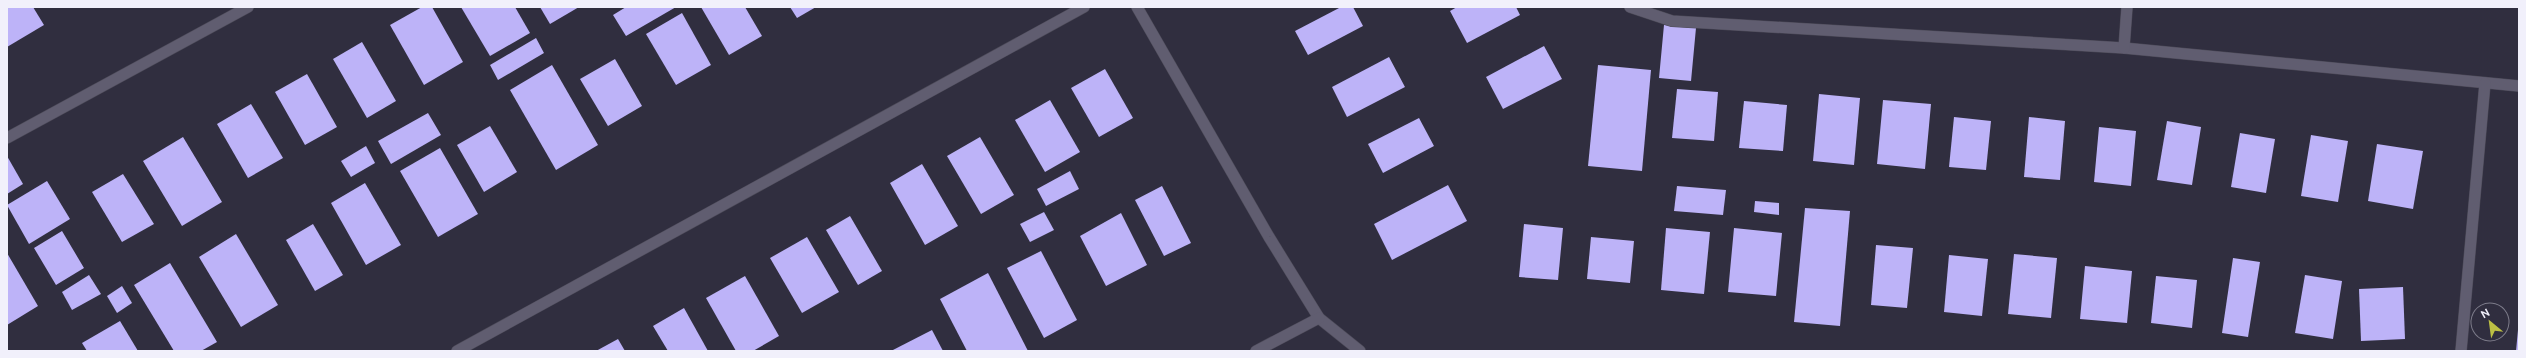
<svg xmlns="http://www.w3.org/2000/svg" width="2526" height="358" font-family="Ubuntu,sans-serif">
<rect width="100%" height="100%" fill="#302e3f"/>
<g fill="#bdb3f8">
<path d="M7,7H33L44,25L7,47Z"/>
<path d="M422,7H432L463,62L424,85L390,25Z"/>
<path d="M461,7H515L530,33L490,56Z"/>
<path d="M540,7H579L550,24Z"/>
<path d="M626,7H676L626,36L613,15Z"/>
<path d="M701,7H745L762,36L729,55Z"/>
<path d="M790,7H816L797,18Z"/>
<path d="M1341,7H1353L1363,26L1308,55L1295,31Z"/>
<path d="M1457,7H1516L1520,15L1467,43L1450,11Z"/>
<path d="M682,13L711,65L676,85L646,34Z"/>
<path d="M1664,25L1696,28L1691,81L1659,78Z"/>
<path d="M536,38L544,53L498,80L490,65Z"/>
<path d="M362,42L396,101L367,118L333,59Z"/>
<path d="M1544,46L1562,79L1503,109L1486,77Z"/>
<path d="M1389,57L1405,87L1347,117L1332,87Z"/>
<path d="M615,59L642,106L608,126L580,79Z"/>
<path d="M552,65L598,145L556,170L510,90Z"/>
<path d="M1598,65L1651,70L1642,171L1588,166Z"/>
<path d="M1105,69L1133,118L1099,137L1071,88Z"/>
<path d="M307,74L337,127L305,145L275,92Z"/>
<path d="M1677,89L1718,92L1714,141L1672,138Z"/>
<path d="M1819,94L1860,98L1854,165L1813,161Z"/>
<path d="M1050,100L1080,152L1045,172L1015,120Z"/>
<path d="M1883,100L1931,104L1925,169L1877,164Z"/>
<path d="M1744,101L1787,105L1783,151L1739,148Z"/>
<path d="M251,104L283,158L248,178L217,124Z"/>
<path d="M428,113L441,135L391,164L378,141Z"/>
<path d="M1954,117L1991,121L1986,170L1949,167Z"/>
<path d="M2029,117L2065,121L2060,180L2024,177Z"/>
<path d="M1419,118L1434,146L1383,173L1368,144Z"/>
<path d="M2167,121L2201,127L2192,185L2157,180Z"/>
<path d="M490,126L517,172L484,192L457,145Z"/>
<path d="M2099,127L2136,131L2131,186L2094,182Z"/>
<path d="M2240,133L2275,139L2266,193L2231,187Z"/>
<path d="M2311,135L2348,141L2338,202L2301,196Z"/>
<path d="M183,137L222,202L182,226L143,161Z"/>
<path d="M980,137L1014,195L981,214L947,156Z"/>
<path d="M2377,144L2423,151L2413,209L2368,201Z"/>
<path d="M366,146L375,163L351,177L341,161Z"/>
<path d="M440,148L478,214L438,237L400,171Z"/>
<path d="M7,156L23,184L7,194Z"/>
<path d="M922,164L958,226L925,245L890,183Z"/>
<path d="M1070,171L1079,189L1046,206L1037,189Z"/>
<path d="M123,174L154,224L122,242L92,192Z"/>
<path d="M47,181L70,219L29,244L7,205Z"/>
<path d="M365,183L401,245L366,265L331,203Z"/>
<path d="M1448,185L1467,221L1392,260L1374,224Z"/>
<path d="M1162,186L1191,243L1164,256L1135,200Z"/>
<path d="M1677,186L1726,190L1723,215L1674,211Z"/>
<path d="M1755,201L1779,203V215L1754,212Z"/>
<path d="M1805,208L1850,211L1840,326L1794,322Z"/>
<path d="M1044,212L1054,230L1030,242L1020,224Z"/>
<path d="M1121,213L1147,265L1106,286L1080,236Z"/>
<path d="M850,216L882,271L858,285L826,230Z"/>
<path d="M313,224L343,275L315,291L286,240Z"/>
<path d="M1524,224L1563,228L1558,280L1519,277Z"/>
<path d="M1666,228L1710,232L1704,294L1661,290Z"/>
<path d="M1734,228L1782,233L1776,296L1728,292Z"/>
<path d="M62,231L84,268L56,285L34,248Z"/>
<path d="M236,234L278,305L241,327L199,257Z"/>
<path d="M807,237L839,292L802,313L770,258Z"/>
<path d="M1591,237L1634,241L1630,283L1587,279Z"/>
<path d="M1876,245L1913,248L1907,308L1871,305Z"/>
<path d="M1041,251L1077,320L1044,338L1007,268Z"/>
<path d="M7,253L38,306L7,325Z"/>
<path d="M2014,254L2057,258L2051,318L2008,314Z"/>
<path d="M1949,255L1988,259L1982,316L1944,312Z"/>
<path d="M2233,258L2260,262L2248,337L2222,333Z"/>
<path d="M170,263L217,342L201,351H174L134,285Z"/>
<path d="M2085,266L2132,271L2127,323L2080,319Z"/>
<path d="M988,273L1028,351H967L940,299Z"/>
<path d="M89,275L101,294L72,310L62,292Z"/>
<path d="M2305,275L2342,281L2333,339L2295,333Z"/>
<path d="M745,276L779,336L753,351H736L706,298Z"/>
<path d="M2156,276L2197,280L2192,328L2151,323Z"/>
<path d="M122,286L132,303L117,313L107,296Z"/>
<path d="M2403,287L2405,339L2361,341L2359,289Z"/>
<path d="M684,308L708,351H668L653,326Z"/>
<path d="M120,321L138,351H87L82,343Z"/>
<path d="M932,330L943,351H891Z"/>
<path d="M2518,330L2519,351H2516Z"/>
<path d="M618,339L625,351H596Z"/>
</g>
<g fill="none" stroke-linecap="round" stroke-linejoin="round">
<g stroke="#4c4a58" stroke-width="12">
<g id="minor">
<path d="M1137,7L1269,237L1319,318L1360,351"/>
<path d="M1630,7L1672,21L2124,48L2519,86"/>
<path d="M2124,48L2127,7"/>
<path d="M7,138L248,7"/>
<path d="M457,351L1084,7"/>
<path d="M1256,351L1319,318"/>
<path d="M2461,351L2485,83"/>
</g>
</g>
<use href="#minor" stroke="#605d70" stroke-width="11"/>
</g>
<rect width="2526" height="358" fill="none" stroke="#f1f0fb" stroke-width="16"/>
<g transform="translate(2490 322) rotate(331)"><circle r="19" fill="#302e3f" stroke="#7d7c8a"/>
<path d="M0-3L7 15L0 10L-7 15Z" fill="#bcbf44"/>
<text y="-6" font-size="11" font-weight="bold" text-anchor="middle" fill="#f1f0fb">N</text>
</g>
</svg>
